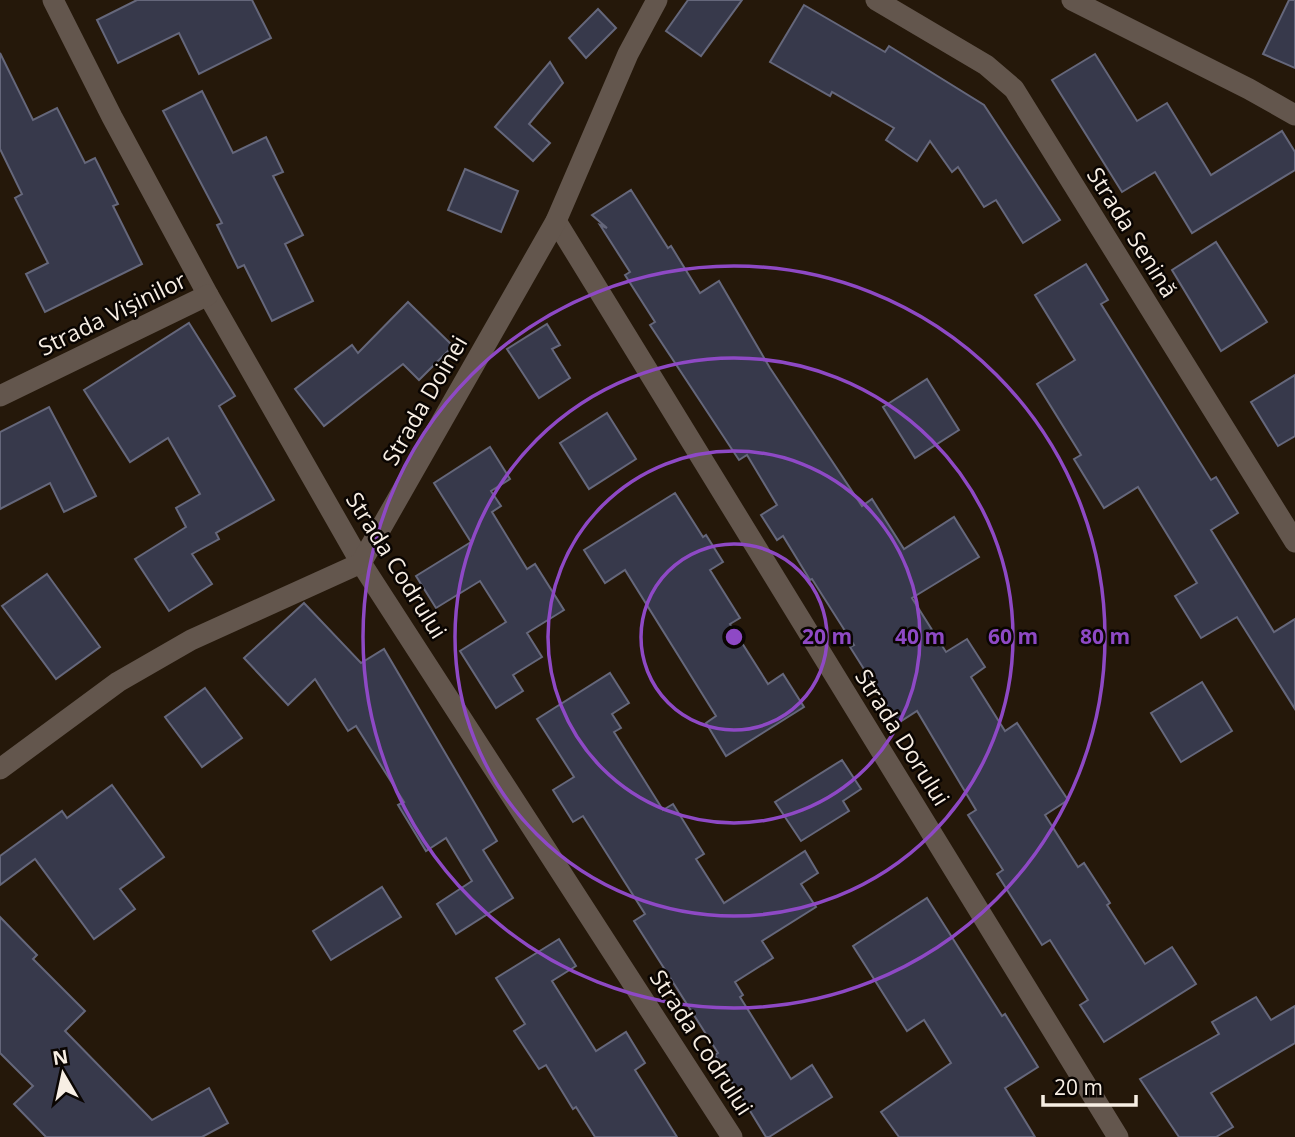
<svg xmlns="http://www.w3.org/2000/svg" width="1295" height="1137" font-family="'Open Sans',sans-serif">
<rect width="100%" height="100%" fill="#25180a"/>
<g fill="#37394b" stroke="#65677b" stroke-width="2">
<path d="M137,0H252L271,38L199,74L179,33L118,63L97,20Z"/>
<path d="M688,0H742L701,56L666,31Z"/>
<path d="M1289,0H1295V68L1263,54Z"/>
<path d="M804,5L885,52L889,46L984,105L1060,220L1023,243L996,200L984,207L958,167L952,172L930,141L917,161L886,140L894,128L832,92L830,96L770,62Z"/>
<path d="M598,9L616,28L586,58L569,38Z"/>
<path d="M0,53L33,120L57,108L85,163L95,158L118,204L113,206L142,264L45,312L26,274L48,263L15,198L22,194L0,149Z"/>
<path d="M1095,54L1137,121L1167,103L1211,175L1282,131L1295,152V170L1192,233L1155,172L1122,192L1052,80Z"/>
<path d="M550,62L563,83L529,124L550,143L533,161L495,127Z"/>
<path d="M202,91L233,153L266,137L283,172L273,176L303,235L285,244L313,301L272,321L244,265L238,268L217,225L222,223L163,111Z"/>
<path d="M465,169L518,191L501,232L448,210Z"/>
<path d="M631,190L668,248L671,246L700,293L719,281L770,368L862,506L872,499L904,549L954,517L979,557L912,598L946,652L967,639L985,667L971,677L1005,731L1017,723L1068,800L1045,815L1078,867L1084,863L1110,903L1107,905L1145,964L1172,947L1196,984L1104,1042L1080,1005L1088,1000L1050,940L1042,945L997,874L1003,870L968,815L976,810L917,711L898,723L850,647L854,645L812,579L810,580L783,536L777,540L761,515L777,505L747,455L739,460L650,325L655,322L625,275L630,272L600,225L607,228L592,215Z"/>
<path d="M1216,242L1267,322L1221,351L1172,270Z"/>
<path d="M1086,264L1108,300L1101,304L1211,480L1216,477L1238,513L1211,530L1274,632L1295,619V709L1237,617L1201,638L1175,596L1197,583L1138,487L1104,508L1074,459L1081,455L1037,384L1075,360L1035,295Z"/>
<path d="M408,302L453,346L419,380L403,364L324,426L295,389L352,345L358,353Z"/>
<path d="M189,323L235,396L219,406L274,500L216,533L219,539L192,554L212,584L169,611L135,559L186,527L176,508L200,494L168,438L130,462L84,390Z"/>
<path d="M547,324L560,345L552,349L570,378L539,398L507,349Z"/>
<path d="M1295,375V436L1278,446L1251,402Z"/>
<path d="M927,379L959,430L915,458L883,407Z"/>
<path d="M49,407L96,496L64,512L50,483L0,509V432Z"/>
<path d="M607,413L636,459L589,489L560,443Z"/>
<path d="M490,447L510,479L491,491L501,506L492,512L527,569L535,564L564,610L527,633L542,657L513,675L523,691L496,708L460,651L506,622L480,581L436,608L416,576L471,542L434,483Z"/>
<path d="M675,493L703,537L706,535L723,562L710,570L740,618L730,624L768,684L783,674L804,707L726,756L706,723L716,716L625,570L605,583L584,550Z"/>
<path d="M47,574L100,647L56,679L2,606Z"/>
<path d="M304,603L361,663L384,649L497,841L483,850L513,898L456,934L437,904L472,881L446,838L426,851L398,805L404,802L356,726L348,731L315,679L288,705L244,658Z"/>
<path d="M610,673L629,703L612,714L621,728L614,732L663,810L673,804L704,854L696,859L724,903L805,851L818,873L801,884L816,907L762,941L773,958L735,982L743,995L740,997L791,1079L812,1065L832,1097L769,1137H766L747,1106L715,1055L718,1053L634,921L645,914L583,816L573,822L553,790L574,777L537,719Z"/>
<path d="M1202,682L1232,731L1181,762L1151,713Z"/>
<path d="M205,688L242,738L202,767L165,717Z"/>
<path d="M842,760L861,789L843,801L849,811L801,841L775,802Z"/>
<path d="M112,785L164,857L120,889L135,909L94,939L35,859L0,885V856L62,811L67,818Z"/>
<path d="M382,887L401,917L331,960L313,931Z"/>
<path d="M927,898L1002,1016L1005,1014L1038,1067L1005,1088L1035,1137H899L881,1112L951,1063L924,1020L907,1031L853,946Z"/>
<path d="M0,917L37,955L33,959L85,1011L65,1031L152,1120L209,1088L228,1123L202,1137H46L14,1104L33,1086L0,1053Z"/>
<path d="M559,939L576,966L552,981L596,1051L626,1032L645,1063L635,1070L677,1137H595L576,1107L573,1109L546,1065L539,1069L514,1031L525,1024L496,978Z"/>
<path d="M1256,997L1271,1020L1295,1006V1043L1211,1093L1233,1127L1216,1137H1179L1140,1079L1219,1034L1212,1022Z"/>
</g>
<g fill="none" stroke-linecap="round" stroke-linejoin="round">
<g stroke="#63564d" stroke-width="21">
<path d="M53,0L112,117L208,295L361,563L732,1137"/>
<path d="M876,0L986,65L1014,89L1295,542"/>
<path d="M1072,0L1249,89L1295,115"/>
<path d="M556,221L1118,1137"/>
<path d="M0,396L208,295"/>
<path d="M0,769L118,682L191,640L361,563L556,221L628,54L657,0"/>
</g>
</g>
<g fill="none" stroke="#8e49c5" stroke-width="3.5">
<circle cx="734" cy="637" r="93"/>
<circle cx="734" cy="637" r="186"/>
<circle cx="734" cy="637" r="279"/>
<circle cx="734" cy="637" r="371"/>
</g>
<g text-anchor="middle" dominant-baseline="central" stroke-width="5" stroke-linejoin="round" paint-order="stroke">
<g font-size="23" fill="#f7eee4" stroke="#0a0502">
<text transform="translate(1133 232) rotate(58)">Strada Senină</text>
<text transform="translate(112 313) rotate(-26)">Strada Vișinilor</text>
<text transform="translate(424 400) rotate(-60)">Strada Doinei</text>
<text transform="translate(397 565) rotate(58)">Strada Codrului</text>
<text transform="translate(903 737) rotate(58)">Strada Dorului</text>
<text transform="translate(702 1042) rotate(57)">Strada Codrului</text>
</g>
</g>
<circle cx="734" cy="637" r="10" fill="#8e49c5" stroke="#0a0502" stroke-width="3.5"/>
<g font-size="21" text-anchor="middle" font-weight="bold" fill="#8e49c5" stroke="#0a0502" stroke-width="5" stroke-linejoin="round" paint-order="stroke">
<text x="827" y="644">20 m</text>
<text x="920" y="644">40 m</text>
<text x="1013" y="644">60 m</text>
<text x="1105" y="644">80 m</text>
</g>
<g transform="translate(63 1074) rotate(351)" stroke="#0a0502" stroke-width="5" paint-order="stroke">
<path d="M0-5L12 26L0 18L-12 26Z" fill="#f7eee4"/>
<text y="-10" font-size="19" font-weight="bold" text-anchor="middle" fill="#f7eee4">N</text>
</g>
<path d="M1043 1095v10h93v-10" fill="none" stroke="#f7eee4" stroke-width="3.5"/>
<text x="1054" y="1095" font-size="21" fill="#f7eee4" stroke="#0a0502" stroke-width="5" paint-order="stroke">20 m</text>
</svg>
